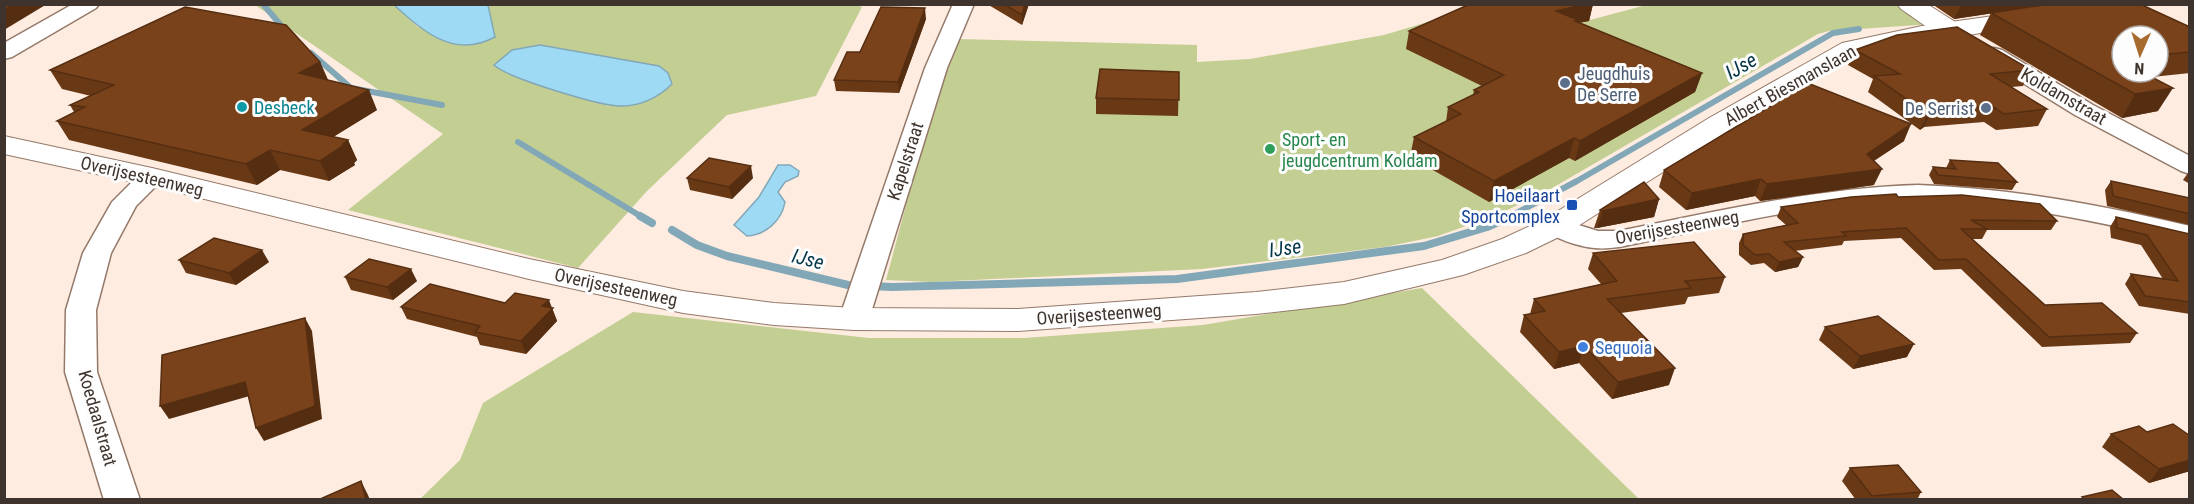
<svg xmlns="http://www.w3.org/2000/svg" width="2194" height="504" font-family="'Roboto Condensed',sans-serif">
<rect width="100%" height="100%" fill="#feece1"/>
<g fill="#c3ce92" fill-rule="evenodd">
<path d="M852,4L862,7L816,96L727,115L647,191L578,268L348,210L443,134L255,5H394L418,27L495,37L488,5ZM540,45L591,55L609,106L517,77L494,65L512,50Z"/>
<path d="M1650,4L1898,5L1933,24L1829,31L1818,34L1547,191L1499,214L1438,236L1385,247L1202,269L932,282L886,280L932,108L957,39L1197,45V62L1250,59L1384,35L1474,8L1560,28Z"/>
<path d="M1422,288L1639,499L419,500L460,460L483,403L633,312L869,338H1024L1203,325Z"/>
</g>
<g fill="#9fdaf4" stroke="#82a8b8" stroke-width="1.5">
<path d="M394,5H488L495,37C454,59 424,32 394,5Z"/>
<path d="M540,45L659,66L668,73L672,84C659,97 641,106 622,106C602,107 508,78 494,65L512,50Z"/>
<path d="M778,165H790L799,171L798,176L785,182L778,192L785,202C782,220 766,235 747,236L734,225L759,197Z"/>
</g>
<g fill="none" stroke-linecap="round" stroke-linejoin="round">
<g stroke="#82a8b8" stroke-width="6">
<path d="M263,4L284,29"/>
<path d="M311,53L351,88L442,105"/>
<path d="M518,142L642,217"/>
<path d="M1509,217L1577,181L1833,33L1859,29"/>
</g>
<g stroke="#82a8b8" stroke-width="8">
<path d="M640,216L652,223"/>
<path d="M672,230L697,245L727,256L848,285L892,287L1177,279L1424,246L1487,227L1512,216"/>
</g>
<g stroke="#947969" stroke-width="3">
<g id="minor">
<path d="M73,4H99L96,8L12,57L4,59V43Z"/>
<path d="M953,4H974L947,68L869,319L865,326L854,329L843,326L839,319L925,68Z"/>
<path d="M1994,48L2002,50L2093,105L2190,156V174L2181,171L2075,115L1986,60L1983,55L1986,50Z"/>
<path d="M152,169L161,171L165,177L136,206L111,253L96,310L97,372L140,500H104L65,372L66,310L83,253L112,202L143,171Z"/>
<path d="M1918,185C2011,188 2100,205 2190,226V243C2088,219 1984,196 1879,202C1791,207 1705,230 1619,247C1611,248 1602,249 1595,248C1580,247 1550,238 1542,226L1546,220L1556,218L1598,231H1619C1718,211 1817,188 1918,185Z"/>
</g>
</g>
<g stroke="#947969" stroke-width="2">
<path id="tertiary" d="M1897,4H1927L1960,25L1963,30L1960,35C1939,40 1918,20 1901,9Z"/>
</g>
<g stroke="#947969" stroke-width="2">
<path id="secondary" d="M2029,11L2038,13L2041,18L2038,23L1859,54L1729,130L1567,233L1526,253L1463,275L1344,304L1256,314L1018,331L854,330L774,325L683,313L529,279L152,186L4,154V136L152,168L529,259L683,291L774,303L854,308L1018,309L1256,292L1344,282L1442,260L1502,239L1545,219L1709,118L1842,43L1922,26Z"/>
</g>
<use href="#minor" fill="#fff" fill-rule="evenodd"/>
<use href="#tertiary" fill="#fff" fill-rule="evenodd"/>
<use href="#secondary" fill="#fff" fill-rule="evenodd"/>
</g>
<g fill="#693916" fill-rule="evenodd">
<path d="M987,4H1029L1022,25Z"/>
<path d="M1470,4H1593L1589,21L1579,23L1702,73L1695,92L1575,161L1569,158L1489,202L1410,157L1414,137L1446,122L1448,107L1473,95L1474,90L1482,86L1406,49L1409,31Z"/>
<path d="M1932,4H2140L2190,27V73L2152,77L2158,111L2122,118L1980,35L1991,13L2029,8L1954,19ZM2122,36H2158V72H2122Z"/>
<path d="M926,19L899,93L836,91L834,80L860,52Z"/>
<path d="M1855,50L2031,70L2023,86L2011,87L2047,109L2038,126L1996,130L1984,122L1924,127L1920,130L1868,92L1873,79L1848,65Z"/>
<path d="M320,62L328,80L377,110L333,137L348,140L357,160L354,163L355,165L329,181L280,170L257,185L69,140L57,121L74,112L70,105L91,96L62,89L50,70Z"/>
<path d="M1179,72L1178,116L1096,114V98Z"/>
<path d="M1776,98L1904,141L1874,161V185L1760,201L1755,196L1686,210L1659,187L1664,170L1773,105Z"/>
<path d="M1950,160L2017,182L2012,190L1934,184L1929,175L1933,167L1946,168Z"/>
<path d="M2190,170V184L2183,180Z"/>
<path d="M687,178H753L732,199L690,190Z"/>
<path d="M2111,181L2190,198V225L2107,206L2105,190Z"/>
<path d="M1898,197L2057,221L2051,230H1987L1982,239H1972L2045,305L2137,333L2130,343L2042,347L1961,269L1934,270L1901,238L1844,241L1842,245L1794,251L1803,257L1798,267L1775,272L1764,263L1751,265L1739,255V243L1743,234L1786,225L1777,217L1781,207Z"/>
<path d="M1659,199L1654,217L1597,228H1594L1600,210Z"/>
<path d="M2116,217L2190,234V314L2139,306L2125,284L2131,274L2163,279L2141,245L2111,238L2110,227Z"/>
<path d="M1593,253L1725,277L1719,293L1688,297L1685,304L1621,313L1669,385L1612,399L1579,363L1554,369L1520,332L1524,315L1530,314L1534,299L1601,284L1588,269Z"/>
<path d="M179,260L269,262L236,285L186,273Z"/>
<path d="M345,277L417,281L393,300L351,290Z"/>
<path d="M505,303L552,308L557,321L526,354L480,345L477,337L407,319L401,307Z"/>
<path d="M1825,327L1907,357L1853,369L1819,340Z"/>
<path d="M2147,432L2190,436V471L2149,483L2102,447L2111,434Z"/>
<path d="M1850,468L1921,492L1917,500H1856L1842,481Z"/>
</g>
<g fill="#552e12">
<path d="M14,4H47L4,30V10Z"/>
<path d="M1025,4H1029L1022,25V15Z"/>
<path d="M1587,4H1593L1589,21L1577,23L1556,11Z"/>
<path d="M2050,4L1954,19L1961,5Z"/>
<path d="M925,8L926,19L899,93L898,82Z"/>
<path d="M320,62L328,80L299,73Z"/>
<path d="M1702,73L1695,92L1575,161L1580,141Z"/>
<path d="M2173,88L2158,111L2122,118L2135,94Z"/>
<path d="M369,90L377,110L312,150L302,130Z"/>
<path d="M1932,111L1924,127L1920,130L1928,114Z"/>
<path d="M1911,124L1904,141L1859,170L1867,154Z"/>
<path d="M1574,138L1569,158L1489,202L1494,181Z"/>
<path d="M348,140L357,160L354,163L355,165L329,181L320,161Z"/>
<path d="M270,150L280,170L257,185L246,164Z"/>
<path d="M751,166L753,178L732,199L729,187Z"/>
<path d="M1882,169L1874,185L1760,201L1767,184Z"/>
<path d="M1761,179L1755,196L1686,210L1692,193Z"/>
<path d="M1659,199L1654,217L1597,228L1603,211Z"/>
<path d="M262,250L269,262L236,285L229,273Z"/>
<path d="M1803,257L1798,267L1775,272L1779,262Z"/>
<path d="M411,269L417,281L393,300L387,287Z"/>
<path d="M549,300L557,321L526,354L521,341L542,306Z"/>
<path d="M305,318L312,331L322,419L264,441L256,428Z"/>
<path d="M1914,344L1907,357L1853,369L1860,356Z"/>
<path d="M1584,346L1579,363L1554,369L1559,352Z"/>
<path d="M1675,368L1669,385L1612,399L1618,382Z"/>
<path d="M245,382L253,395L169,419L160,406Z"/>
<path d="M2190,460V471L2149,483L2159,469Z"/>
<path d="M361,481L368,495L370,500H366Z"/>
</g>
<g fill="#7a421a" stroke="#552e12" stroke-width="1.5">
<path d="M4,4H14L4,10Z"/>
<path d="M1004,4H1025L1022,15Z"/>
<path d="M1470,4H1587L1556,11L1578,20L1575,21L1702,73L1580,141L1574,138L1494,181L1414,137L1461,114L1448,107L1479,92L1474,90L1504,75L1409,31Z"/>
<path d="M2049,4H2140L2190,27V52L2158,55V36H2122V59H2117L2122,61V72H2142L2173,88L2135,94L1991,13Z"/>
<path d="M185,7L286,25L320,62L299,73L369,90L302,130L348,140L343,144H346L320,161L270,150L246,164L57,121L85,107L70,105L114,85L50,70Z"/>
<path d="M881,7L925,8L898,82L834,80L847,52H860Z"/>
<path d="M1957,27L2031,70L1990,74L2047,109L2004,114L1992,106L1932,111L1928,114L1874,76L1900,74L1855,50L1897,35Z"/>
<path d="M1100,69L1179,72V100L1096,98Z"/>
<path d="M1805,82L1911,124L1867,154L1882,169L1767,184L1761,179L1692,193L1664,170L1781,100L1776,98Z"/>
<path d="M709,158L751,166L729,187L687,178Z"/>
<path d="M1950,160L1998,163L2017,182L1938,175L1933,167L1956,169Z"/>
<path d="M2111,181L2190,198V214L2113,196Z"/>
<path d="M1644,182L1659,199L1603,211L1600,210Z"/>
<path d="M1896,194L1898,197L1962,195L2040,204L2057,221L1971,220L1987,229H1961L2045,305L2102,303L2137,333L2049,337L1966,259L1939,260L1906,228L1842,232L1846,236L1784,242L1803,257L1779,262L1769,254L1755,255L1743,245V234L1798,223L1781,207L1851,197Z"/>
<path d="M2116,217L2190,234V302L2145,296L2131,274L2178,281L2147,235L2117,228Z"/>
<path d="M214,238L262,250L229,273L179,260Z"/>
<path d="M1694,242L1725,277L1685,281L1691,288L1607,299L1675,368L1618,382L1584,346L1559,352L1524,315L1545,311L1534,299L1617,281L1593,253Z"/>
<path d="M369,259L411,269L387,287L345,277Z"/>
<path d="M430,284L505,303L515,293L549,300L542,306L553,308L521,341L475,332L480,326L401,307Z"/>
<path d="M1878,316L1914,344L1860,356L1825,327Z"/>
<path d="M305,318L315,406L256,428L245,382L160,406L162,355Z"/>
<path d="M2173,424L2190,436V460L2159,469L2111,434L2139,426L2147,432Z"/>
<path d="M1898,465L1921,492L1872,496L1850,468Z"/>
<path d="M361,481L366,500H318Z"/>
<path d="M2112,490L2124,500H2085L2082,497Z"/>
</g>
<g fill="#5c6f8a" stroke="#fdfdfd" stroke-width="2">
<circle cx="1565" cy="83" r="6"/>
<circle cx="1986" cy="108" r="6"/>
</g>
<circle fill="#0f9aa8" stroke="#fdfdfd" stroke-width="2" cx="242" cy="107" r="6"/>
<circle fill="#2e9e5b" stroke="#fdfdfd" stroke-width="2" cx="1270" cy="149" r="6"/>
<rect fill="#1a4fb4" stroke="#fdfdfd" stroke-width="2" x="1566" y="199" width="12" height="12" rx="3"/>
<circle fill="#3f7fe0" stroke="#fdfdfd" stroke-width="2" cx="1583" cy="347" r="6"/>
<g text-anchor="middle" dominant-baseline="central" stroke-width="6" stroke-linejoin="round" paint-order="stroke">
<g font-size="18" fill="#4e5e75" stroke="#fdfdfd" text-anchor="start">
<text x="1577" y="73">Jeugdhuis<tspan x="1577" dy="21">De Serre</tspan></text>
<text x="1974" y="108" text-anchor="end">De Serrist</text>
</g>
<g font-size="18" fill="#3f342d" stroke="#fdfdfd">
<text transform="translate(1790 85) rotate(-29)">Albert Biesmanslaan</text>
<text transform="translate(2064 96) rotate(30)">Koldamstraat</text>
<text transform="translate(905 161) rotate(-72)">Kapelstraat</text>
<text transform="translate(142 176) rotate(13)">Overijsesteenweg</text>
<text transform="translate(1677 227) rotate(-10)">Overijsesteenweg</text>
<text transform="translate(616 287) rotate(12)">Overijsesteenweg</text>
<text transform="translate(1099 314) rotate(-4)">Overijsesteenweg</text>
<text transform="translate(98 418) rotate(74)">Koedaalstraat</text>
</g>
<g font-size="18" fill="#0d838f" stroke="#fdfdfd" text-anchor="start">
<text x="254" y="107">Desbeck</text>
</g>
<g font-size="18" fill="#27864d" stroke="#fdfdfd" text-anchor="start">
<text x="1282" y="139">Sport- en<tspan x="1282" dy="21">jeugdcentrum Koldam</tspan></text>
</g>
<g font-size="18" fill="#164399" stroke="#fdfdfd" text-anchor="end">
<text x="1560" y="195">Hoeilaart<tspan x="1560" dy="21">Sportcomplex</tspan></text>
</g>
<g font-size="18" fill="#366cbe" stroke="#fdfdfd" text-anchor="start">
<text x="1595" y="347">Sequoia</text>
</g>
<g font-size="20" font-style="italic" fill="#023547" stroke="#fdfdfd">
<text transform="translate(1741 66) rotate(-30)">IJse</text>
<text transform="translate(1285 248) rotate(-8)">IJse</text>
<text transform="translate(808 259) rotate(14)">IJse</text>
</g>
</g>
<rect width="2194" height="504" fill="none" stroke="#3f342d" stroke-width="12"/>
<g transform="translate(2140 54) rotate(183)"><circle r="28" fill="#fdfdfd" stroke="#b1adaa" stroke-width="1.5"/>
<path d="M0-4.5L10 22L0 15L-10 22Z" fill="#a86b2f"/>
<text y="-9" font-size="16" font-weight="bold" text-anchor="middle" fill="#3f342d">N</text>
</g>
</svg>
